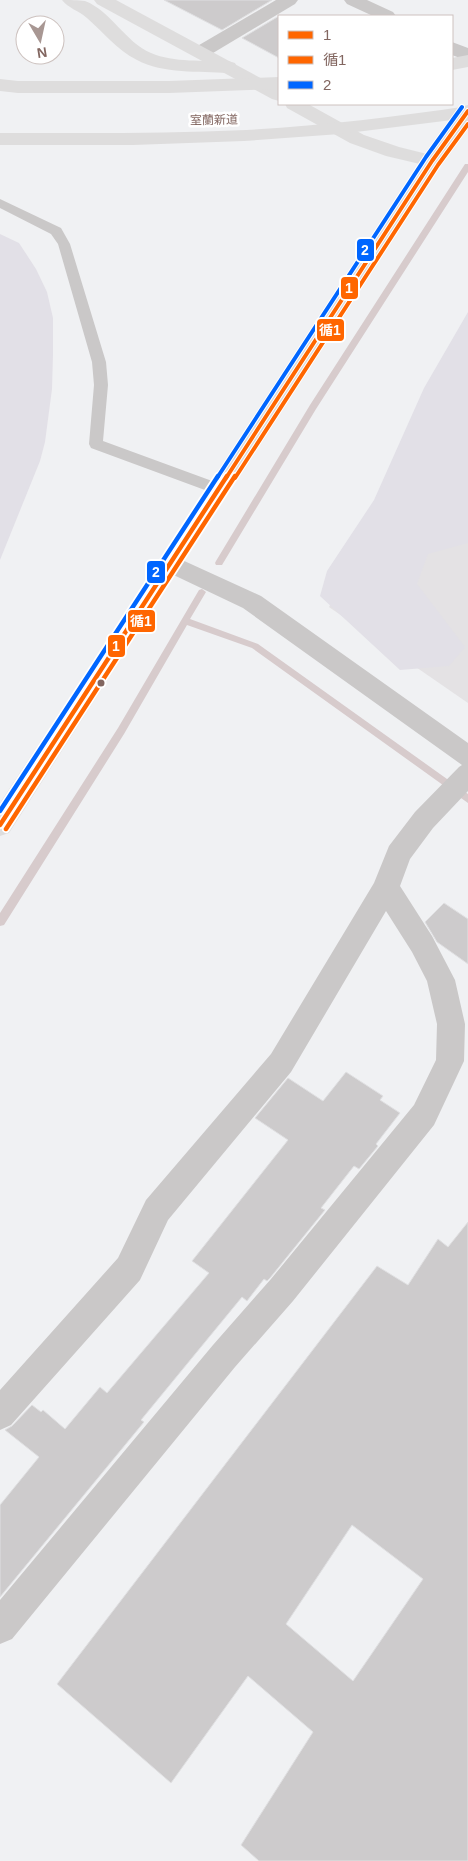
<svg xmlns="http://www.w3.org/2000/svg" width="468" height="1861" font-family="Helvetica,'Noto Sans JP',sans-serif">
<rect width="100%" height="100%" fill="#f0f1f3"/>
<path fill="#e4e2e4" d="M468,367V703L329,607Z"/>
<g fill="#e2e0e7">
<path d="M0,234L19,243L36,269L47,292L53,318V354L52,389L45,442L40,461L0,560Z"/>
<path d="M468,312V543L428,554L417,584L465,647L449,666L400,670L320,596L327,571L374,500L424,388Z"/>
</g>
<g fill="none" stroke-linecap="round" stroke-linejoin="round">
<g fill="#d7cbcc" fill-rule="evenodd">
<path d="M465,164H468V172L316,409L222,565H216L215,563L216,561L310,405Z"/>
<path d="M202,589L206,592L190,619L258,644L468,794V803L252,648L187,625L124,734L4,925L0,926V913L118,728L199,590Z"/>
</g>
</g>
<g fill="#cdcbcc" stroke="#e0e0e2" fill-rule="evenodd">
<path d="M164,0H272L222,30Z"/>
<path d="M279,16V58L242,38Z"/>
<path d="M444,903L468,919V964L437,942L425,922Z"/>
<path d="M346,1072L383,1096L380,1100L400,1113L376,1144L378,1146L359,1169L354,1166L321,1208L325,1210L270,1278L267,1281L264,1279L247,1301L242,1297L141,1420L144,1422L0,1597V1505L39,1457L5,1430L12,1426L32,1405L41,1412L43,1410L65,1429L100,1387L107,1393L209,1273L192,1261L288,1140L255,1118L288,1078L323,1101Z"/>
<path d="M468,1222V1861H259L241,1845L313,1732L248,1676L171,1783L57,1684L377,1266L408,1285L438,1239L448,1247ZM352,1525L423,1579L353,1681L286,1624Z"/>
</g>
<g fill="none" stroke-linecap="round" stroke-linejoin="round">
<path fill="#cac8c8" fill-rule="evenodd" d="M0,199L61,228L70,244L106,362L108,385L103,441L223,485L225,489L223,493L218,494L213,493L91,448L89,444L94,385L92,362L58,244L51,234L0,208Z"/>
<g fill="#cac8c8" fill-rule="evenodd">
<path d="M276,0H298L295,4L208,56L201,58L194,56L192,52L194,48Z"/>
<path d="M344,0H367L393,12L396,16H373L347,4Z"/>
<path d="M452,42L468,48V61L452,55Z"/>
<path d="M169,554L261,596L468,743V791L433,828L410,859L400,886L432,936L455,980L465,1024L464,1061L434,1125L293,1301L235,1367L12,1639L0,1644V1600L213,1345L271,1279L414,1105L436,1060L437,1024L427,981L412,952L386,911L291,1072L168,1220L140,1280L11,1425L0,1430V1390L118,1258L146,1200L271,1054L374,883L389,846L415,812L459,767L462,765L243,608L161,569L157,563L161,557Z"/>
</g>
<g fill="#dedddd" fill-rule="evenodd">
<path d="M94,0H116L279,88V101L272,99L97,4Z"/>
<path d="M285,104H308L364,135L399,147L427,154L461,107L468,105V124L440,163L9,833L0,836V803L420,164L386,156L350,143L287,108Z"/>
</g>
<g fill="#dedddd" fill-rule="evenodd">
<path d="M62,0C69,0 79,0 85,1C111,11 125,42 151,53C174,63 204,60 228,61L235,63L237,67L235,71L228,73C199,71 163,74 137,60C117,50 103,32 87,18C79,11 68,8 62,0Z"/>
<path d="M468,55V67L452,70V58Z"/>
<path d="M279,77V89L169,93H18L0,91V79L18,81H169Z"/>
<path d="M468,106V118L340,134L244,141L133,145H0V133C82,133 164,134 246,130C320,126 394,117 468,106Z"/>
</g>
<g stroke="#fff" stroke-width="6">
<path id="bus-1-far1" d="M226,478L432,161L468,111"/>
</g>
<g stroke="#fff" stroke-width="8">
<path id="bus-1" d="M0,825L227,476"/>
</g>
<g stroke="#fff" stroke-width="6">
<path id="bus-2-far1" d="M235,478L438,165L468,124"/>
</g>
<g stroke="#fff" stroke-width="8">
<path id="bus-2" d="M6,829L235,476"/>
</g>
<g stroke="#fff" stroke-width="6">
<path id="bus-3-far1" d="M217,478L426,157L462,107"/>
</g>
<g stroke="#fff" stroke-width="8">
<path id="bus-3" d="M0,811L218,476"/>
</g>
<use href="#bus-1-far1" stroke="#f60" stroke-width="4"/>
<use href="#bus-1" stroke="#f60" stroke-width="4.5"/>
<use href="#bus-2-far1" stroke="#f60" stroke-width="4"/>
<use href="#bus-2" stroke="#f60" stroke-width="4.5"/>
<use href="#bus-3-far1" stroke="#06f" stroke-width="4"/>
<use href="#bus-3" stroke="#06f" stroke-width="4.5"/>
</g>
<circle fill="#826660" stroke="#fff" stroke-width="2" cx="101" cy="683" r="4.5"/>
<g text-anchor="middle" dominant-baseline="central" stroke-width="5" stroke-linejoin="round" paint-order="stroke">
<g font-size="12" fill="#826660" stroke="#fff">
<text transform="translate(214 120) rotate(-1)">室蘭新道</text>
</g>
</g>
<g stroke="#fff" stroke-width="2">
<rect x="356" y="238" width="19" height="24" rx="5" fill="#06f"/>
<rect x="340" y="276" width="19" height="24" rx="5" fill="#f60"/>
<rect x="316" y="318" width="29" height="24" rx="5" fill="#f60"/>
<rect x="146" y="560" width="20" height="24" rx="5" fill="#06f"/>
<rect x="127" y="609" width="29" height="24" rx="5" fill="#f60"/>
<rect x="107" y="634" width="19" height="24" rx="5" fill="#f60"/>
</g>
<g font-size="14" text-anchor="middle" font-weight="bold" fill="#fff">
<text x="365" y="255">2</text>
<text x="349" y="293">1</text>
<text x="330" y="335">循1</text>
<text x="156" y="577">2</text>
<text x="141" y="626">循1</text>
<text x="116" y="651">1</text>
</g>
<rect x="278" y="15" width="175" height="90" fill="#ffffff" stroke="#cdc2bf"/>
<rect x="288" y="31" width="25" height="8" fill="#ff6600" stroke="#cdc2bf"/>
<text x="323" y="40" font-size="15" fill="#826660">1</text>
<rect x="288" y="56" width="25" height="8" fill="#ff6600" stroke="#cdc2bf"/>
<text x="323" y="65" font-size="15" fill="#826660">循1</text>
<rect x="288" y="81" width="25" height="8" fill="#0066ff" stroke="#cdc2bf"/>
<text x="323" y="90" font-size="15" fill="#826660">2</text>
<g transform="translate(40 40) rotate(171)"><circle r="24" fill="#ffffff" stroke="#cdc2bf"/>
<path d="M0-4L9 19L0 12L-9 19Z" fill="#a89793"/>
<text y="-8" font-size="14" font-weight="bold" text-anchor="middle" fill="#826660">N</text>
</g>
</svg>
